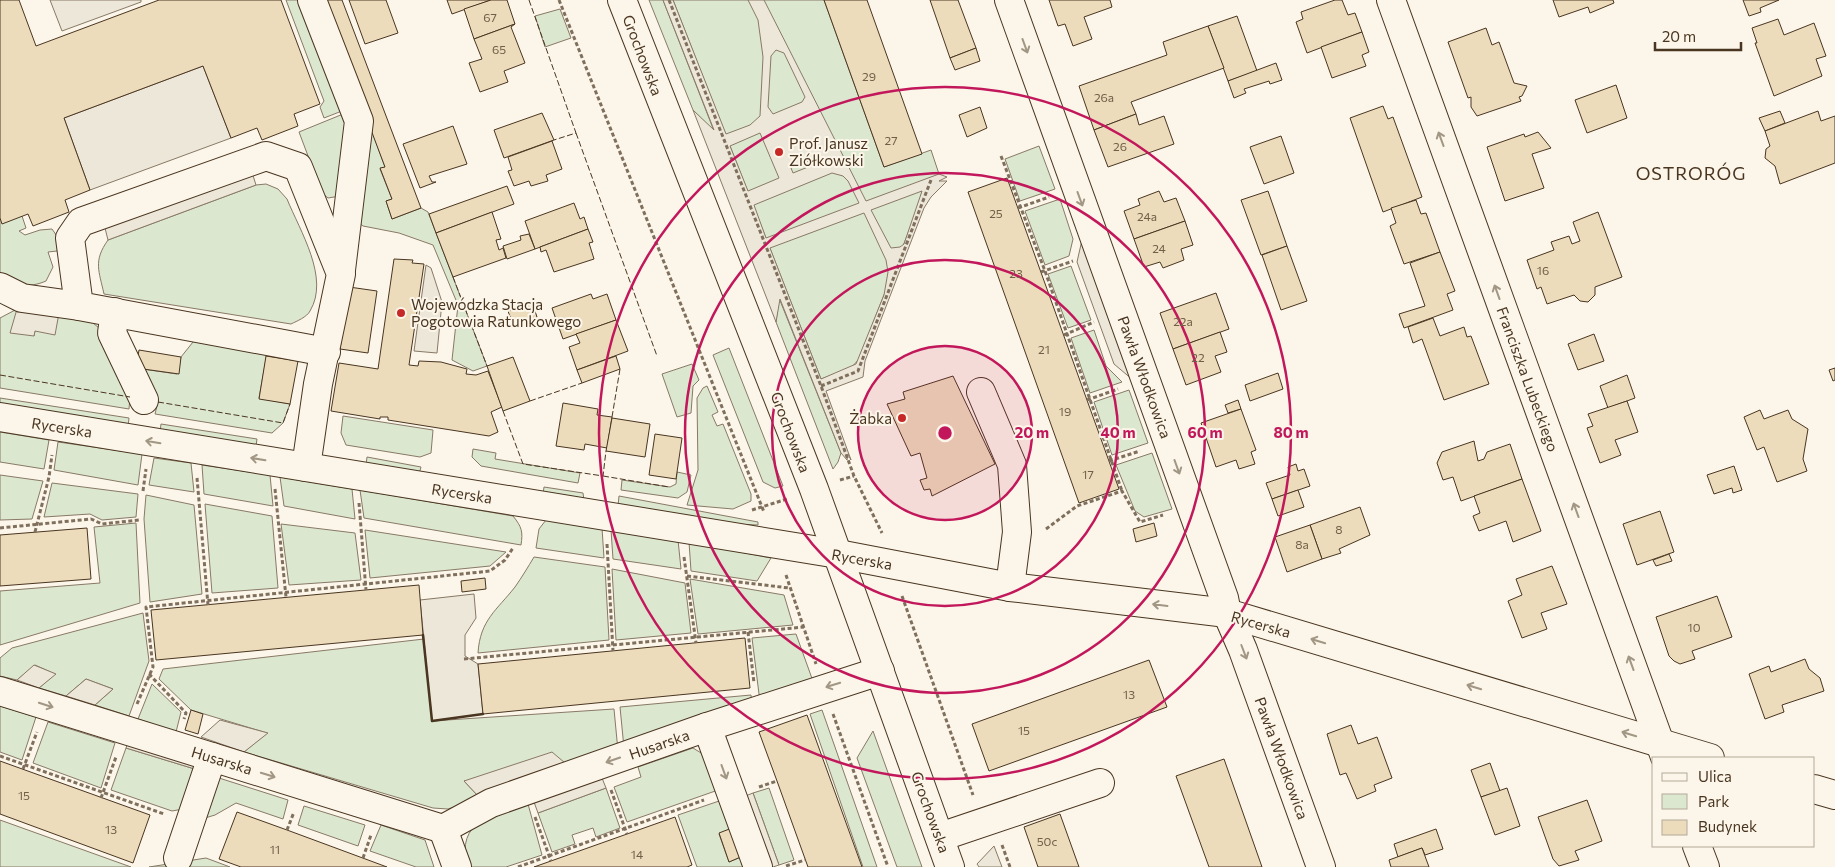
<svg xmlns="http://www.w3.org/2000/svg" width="1835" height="867" font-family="Commissioner,sans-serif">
<rect width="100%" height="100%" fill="#fbf6e9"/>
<g fill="#dce7d0" stroke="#887966">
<path d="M286,0H305L347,109L324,118L320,107L324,101Z"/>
<path d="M649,0H663L714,131L693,110Z"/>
<path d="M673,0H824L884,167L931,150L939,174L922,191L919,205L859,359L851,368L821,379Z"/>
<path d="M560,9L571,38L545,47L535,16Z"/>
<path d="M348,112L340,196L328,198L322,193L299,132Z"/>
<path d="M370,126L385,167L380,169L392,199L386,201L392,219L421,208L428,212L487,366L473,371L452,360L458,305L433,245L399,233L363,226L358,222Z"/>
<path d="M1039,146L1055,189L1020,201L1005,159Z"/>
<path d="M266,184L278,189L287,199C300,231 330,278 310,311C307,317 297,321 291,324L104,294C99,271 93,261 108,240L256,185Z"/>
<path d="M1060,199L1073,239L1069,256L1045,265L1025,211Z"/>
<path d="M22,216L26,228L19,231L25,235L40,230L52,229L59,239L60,246L57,251L48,252L53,267L46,281C30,288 13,287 0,275V218Z"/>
<path d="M1071,266L1091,320L1068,328L1048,274Z"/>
<path d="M779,298L841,453L838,462L833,469L776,322Z"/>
<path d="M17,309L34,336L35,331L59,313L86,317L99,328L130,397L129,409L0,388V318Z"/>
<path d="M1094,330L1106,366L1122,382L1090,393L1071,338Z"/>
<path d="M197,337L268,348L259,398L290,404L283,423L272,433L155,414L158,402L136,368L177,374L181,357Z"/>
<path d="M729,348L783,486L775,488L763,482L713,355Z"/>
<path d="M692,364L699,380L693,386L691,413L677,417L662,374Z"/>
<path d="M707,386L718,412L712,415L717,426L723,424L751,494V501L733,509L687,505L698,470L697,398L703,388Z"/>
<path d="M1129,390L1148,443L1112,455L1094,402Z"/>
<path d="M0,398L129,418L128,427L0,406Z"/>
<path d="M343,416L433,430L431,453L420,457L346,445L341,433Z"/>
<path d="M161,424L257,439L256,446L160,432Z"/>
<path d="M0,432L49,440L44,469L0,462Z"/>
<path d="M58,442L142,454L138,485L54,470Z"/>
<path d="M473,449L496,453L495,459L580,473L578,483L481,466L472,457Z"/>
<path d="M1152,453L1172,509L1144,517L1135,511L1116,465Z"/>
<path d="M367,457L421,467L419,474L366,465Z"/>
<path d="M154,458L191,463L194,492L149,485Z"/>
<path d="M202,465L270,475L273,506L204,494Z"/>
<path d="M677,472L691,475L687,492L678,498L621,490L622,480L670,487L676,484Z"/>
<path d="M0,475L43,481L32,519L0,520Z"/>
<path d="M280,477L352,489L355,519L284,506Z"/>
<path d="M52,483L138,494L136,517L102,520L90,514L44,517Z"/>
<path d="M544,487L583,493L584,500L543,494Z"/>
<path d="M360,490L513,516C522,527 523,532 521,545L364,518Z"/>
<path d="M146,495L194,505L202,594L150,602L144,519Z"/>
<path d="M619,496L758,522V525L731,524L618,506Z"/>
<path d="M205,504L272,516L278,588L212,593Z"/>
<path d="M546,520L602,528L604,558L536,548L539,529Z"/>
<path d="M136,523L140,603L0,645V591L100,583L94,527Z"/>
<path d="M281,524L355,533L361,580L289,585Z"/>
<path d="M365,530L506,552L490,566L370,578Z"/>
<path d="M611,530L678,540L681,569L613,559Z"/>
<path d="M689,542L771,558L757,581L691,571Z"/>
<path d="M534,557L605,567L609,640L478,653C480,620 497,610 515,587C522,577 528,567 534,557Z"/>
<path d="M612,569L685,583L691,633L616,640Z"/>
<path d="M690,579L784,595L793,625L698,634Z"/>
<path d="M143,613L149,661L129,716L95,705L113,689L86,679L66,696L39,688L55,674L35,665L17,680L0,676V658L12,648Z"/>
<path d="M796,634L814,684L760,702L752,638Z"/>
<path d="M424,639L432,721L614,709L618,751L571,768L464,781L480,798L448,809L433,808L244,752L267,733L191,710L159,679L163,669Z"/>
<path d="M152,684L181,712L176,732L138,719Z"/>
<path d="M751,695L752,705L624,748L620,707Z"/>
<path d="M0,706L36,717L22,760L0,752Z"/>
<path d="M822,710L877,867H863L810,714Z"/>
<path d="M48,722L115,743L101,788L33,763Z"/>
<path d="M873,731L922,867H897L857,758Z"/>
<path d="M126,748L198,770L183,809L172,811L111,790Z"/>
<path d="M693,748L706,756L721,789L627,822L614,787L641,777L638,767Z"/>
<path d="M219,778L288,800L283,819L236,803L215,815L205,818Z"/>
<path d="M606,788L620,828L596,837L593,828L572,835L575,844L552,852L538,813Z"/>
<path d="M769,788L794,860L779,865L753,793Z"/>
<path d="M722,800L732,828L719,834L729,862L743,856L745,864L743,867H697L678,815Z"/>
<path d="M528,804L542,855L506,867H467C456,819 492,816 528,804Z"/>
<path d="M304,806L365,825L358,846L298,825Z"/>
<path d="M0,820L131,867H0Z"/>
<path d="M381,825L425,840L434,867H416L370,851Z"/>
<path d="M206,858L230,867H149Z"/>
</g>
<g fill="#ede7d9" stroke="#887966" fill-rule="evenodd">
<path d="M50,0H141V2L62,31Z"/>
<path d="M663,0H673L726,134L750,125L760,116L763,57L758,20L748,0H764L866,201L939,174L947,177L939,181H947L931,197L924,208L865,361L863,377L826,391L851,460L848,454L847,460L841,453L780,299L776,322L693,110L714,130ZM776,50L784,53L805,97L802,102L773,114L768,107L771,56ZM760,133L779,178L748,191L730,146ZM816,158L818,163L793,173L791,168ZM832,173L843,176L848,181L859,203L766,238L754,205ZM922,191L904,244L900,247L891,248L871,210ZM864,213L886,260L888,272L884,295L856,364L821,379L770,248Z"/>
<path d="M203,66L231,138L90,190L64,118Z"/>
<path d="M250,166L256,185L108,240L103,220Z"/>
<path d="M1082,240L1133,380L1114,364L1077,262Z"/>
<path d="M426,265L431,268L442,302L437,353L414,351Z"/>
<path d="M17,309L59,313L55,335L35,331L34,336L10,333Z"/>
<path d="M474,594L476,618L465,635V656L478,664L483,714L432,721L420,600Z"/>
<path d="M34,665L56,674L39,688L17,680Z"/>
<path d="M86,679L113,689L95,705L66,696Z"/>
<path d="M220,720L268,733L244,752L201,737Z"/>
<path d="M130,736L192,756L198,770L126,748Z"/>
<path d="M552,752L571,768L480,798L464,781Z"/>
<path d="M602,778L606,788L538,813L534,802Z"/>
<path d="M753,793L779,865L773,867H769L743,797Z"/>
<path d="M994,846L1002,867H979L977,864Z"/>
</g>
<g fill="#ecdcbc" stroke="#4a3520">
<path d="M0,0H19L36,46L159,0H281L320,104L294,114L298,126L262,140L257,128L231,138L203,66L64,118L90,190L65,200L69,212L33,226L28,214L2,224L0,218Z"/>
<path d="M322,0H342L421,208L392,219L386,201L392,199L380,168L385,167Z"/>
<path d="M349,0H386L398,33L365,44Z"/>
<path d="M447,0H491L452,14Z"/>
<path d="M491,0H507L515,24L474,39L464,9Z"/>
<path d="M824,0H867L922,154L884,167Z"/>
<path d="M930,0H958L976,48L950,58Z"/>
<path d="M1049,0H1110L1112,7L1084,17L1092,39L1073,46L1065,24L1058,26Z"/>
<path d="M1335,0H1342L1348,15L1355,13L1362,32L1307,53L1296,22L1303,19L1301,12Z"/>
<path d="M1553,0H1613L1614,3L1590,13L1588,7L1559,17Z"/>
<path d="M1743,0H1779L1760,8L1761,12L1749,16Z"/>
<path d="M1237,16L1257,71L1228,81L1208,26Z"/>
<path d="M1778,19L1784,35L1814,23L1826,56L1816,59L1822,76L1774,96L1755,43H1757L1752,28Z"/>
<path d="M515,24L511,27L525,63L504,71L508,82L480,92L469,63L482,59L474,39Z"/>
<path d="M1208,26L1224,68L1131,102L1136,114L1094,130L1079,86L1167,55L1163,42Z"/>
<path d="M1486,28L1492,45L1499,42L1514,83L1527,86L1522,96L1519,97L1521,101L1477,116L1471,107V97L1468,98L1448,42Z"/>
<path d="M1362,32L1369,52L1362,55L1366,66L1332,78L1321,47Z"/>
<path d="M976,48L980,61L955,70L950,58Z"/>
<path d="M1276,63L1282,80L1270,84L1269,81L1244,89L1246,93L1234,98L1228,81Z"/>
<path d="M1616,85L1627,118L1587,133L1575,100Z"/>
<path d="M1383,106L1388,119L1393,117L1422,197L1383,212L1350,118Z"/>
<path d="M980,107L987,128L967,137L959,115Z"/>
<path d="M1780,111L1785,123L1765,131L1759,118Z"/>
<path d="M1818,111L1821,121L1835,116V163L1780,184L1775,166L1765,158L1766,149L1770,146L1765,131Z"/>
<path d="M542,113L554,140L504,158L494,130Z"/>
<path d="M1136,114L1139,125L1164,116L1174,144L1108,167L1094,130Z"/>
<path d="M453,126L467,164L429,176L432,182H436L420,188L403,144Z"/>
<path d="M1538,132L1551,148L1532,154L1544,188L1505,201L1487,147L1524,134L1525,137Z"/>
<path d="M1281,136L1294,173L1264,184L1250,147Z"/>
<path d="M552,141L562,169L546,175L548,181L531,186L529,181L514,186L508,171L512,170L508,157Z"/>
<path d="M1007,178L1119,489L1079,503L968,192Z"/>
<path d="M507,186L514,204L436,233L429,214Z"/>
<path d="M1159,191L1164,202L1176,198L1185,221L1134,239L1124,211L1140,205L1138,199Z"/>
<path d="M1268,191L1287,246L1261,255L1241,200Z"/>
<path d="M1416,200L1421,214L1426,213L1440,252L1404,264L1390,226L1396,223L1391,208Z"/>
<path d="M574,203L580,219L584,217L588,229L535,249L525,221Z"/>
<path d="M492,212L501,239L496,240L499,250L503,248L506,258L453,277L436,233Z"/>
<path d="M1598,212L1622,277L1595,287V295L1588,302L1580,301L1574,295L1547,304L1541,287L1537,289L1527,260L1554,250L1551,242L1569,236L1572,244L1580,241L1573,222Z"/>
<path d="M1185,221L1193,245L1181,249L1184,260L1163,268L1160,262L1144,267L1134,239Z"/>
<path d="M588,229L593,242L589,243L594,259L554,272L546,250L541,252L540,247Z"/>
<path d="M529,234L535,249L507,259L503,246L521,240L520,236Z"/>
<path d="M1287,246L1307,301L1281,310L1262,255Z"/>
<path d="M1440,252L1455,291L1447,294L1453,310L1404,328L1399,314L1425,306L1410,263Z"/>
<path d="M394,259L413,260L412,263L424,264L409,365L418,366L419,361L441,362L467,369L466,374L476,375L488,371L502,407L491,412L498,432L489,436L388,420V417H380V419L331,411L339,363L378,369Z"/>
<path d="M349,287L377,291L368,353L340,349Z"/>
<path d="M1216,293L1229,329L1173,349L1160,313Z"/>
<path d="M591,294L593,299L607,294L616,320L563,339L552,308Z"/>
<path d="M532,302L537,317L513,325L508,311Z"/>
<path d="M1433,318L1440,336L1464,327L1467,337L1471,336L1489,384L1444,400L1422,339L1413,343L1408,327Z"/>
<path d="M616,320L628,351L577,370L569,347L580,343L576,334Z"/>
<path d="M1220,332L1227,352L1215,356L1221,372L1186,385L1173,349Z"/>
<path d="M1594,334L1604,361L1578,370L1568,344Z"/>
<path d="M139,350L181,357L179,374L136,368Z"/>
<path d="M266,356L298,361L290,404L259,399Z"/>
<path d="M616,356L620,369L582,383L577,370Z"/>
<path d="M513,357L530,401L503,411L487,366Z"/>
<path d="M1835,368V380L1833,381L1829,370Z"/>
<path d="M1278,373L1283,389L1250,401L1245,385Z"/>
<path d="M1627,375L1635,398L1608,408L1600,386Z"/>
<path d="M953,376L995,464L932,496L930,489L924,490L920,480L927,478L920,453L911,456L887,404L905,399L903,392Z"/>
<path d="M1238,400L1241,409L1228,413L1225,405Z"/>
<path d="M1627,401L1638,432L1615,440L1621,455L1600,463L1587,428L1593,426L1588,414Z"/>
<path d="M563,403L598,409L597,415L612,417L607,448L585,444L584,450L556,446Z"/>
<path d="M1241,409L1256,450L1251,452L1255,464L1239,469L1236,460L1216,467L1201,423Z"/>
<path d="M1760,410L1764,419L1788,410L1792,419L1808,429L1803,459L1807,471L1777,482L1764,447L1757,450L1744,417Z"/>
<path d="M612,418L650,424L645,457L606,451Z"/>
<path d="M655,434L682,438L676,479L649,475Z"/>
<path d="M1474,441L1478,461L1484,459L1487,452L1510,444L1522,479L1461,501L1453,477L1443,480L1437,463L1442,452Z"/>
<path d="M1296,464L1298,471L1304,469L1310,486L1272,499L1266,483L1290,475L1288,467Z"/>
<path d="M1734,466L1742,490L1733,493L1732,488L1714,494L1707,475Z"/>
<path d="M1522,479L1541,531L1513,542L1506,521L1479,531L1473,516L1480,513L1474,496Z"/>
<path d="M1298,490L1304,507L1278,516L1272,499Z"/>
<path d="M1360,507L1370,535L1339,549L1341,553L1322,559L1310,525Z"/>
<path d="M1660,511L1674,552L1637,565L1623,524Z"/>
<path d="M1154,523L1157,536L1136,542L1133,529Z"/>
<path d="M1310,525L1322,559L1287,572L1275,537Z"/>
<path d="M87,528L91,579L0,586V535Z"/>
<path d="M1669,554L1672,561L1656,566L1653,560Z"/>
<path d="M1552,566L1567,604L1541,613L1547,629L1522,638L1508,601L1522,595L1516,579Z"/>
<path d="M485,578L486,589L462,592L461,581Z"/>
<path d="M419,585L423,635L156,660L151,610Z"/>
<path d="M1717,596L1732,637L1692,651L1695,659L1680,664L1674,661L1669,656L1656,617Z"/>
<path d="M745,638L750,688L483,714L478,664Z"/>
<path d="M1805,659L1809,669L1820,678L1824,691L1782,705L1784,712L1765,719L1749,674L1769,666L1771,672Z"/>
<path d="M1149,660L1167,707L989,771L972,724Z"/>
<path d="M191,710L203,714L198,734L185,730Z"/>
<path d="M807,715L862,867H808L777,781L759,732Z"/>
<path d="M1351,725L1358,744L1377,737L1392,778L1374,785L1376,791L1357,799L1346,773L1340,775L1327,734Z"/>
<path d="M1224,759L1262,867H1209L1176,776Z"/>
<path d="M0,761L150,815L133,863L0,814Z"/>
<path d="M1490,763L1500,791L1481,797L1471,770Z"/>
<path d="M1507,788L1520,826L1495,835L1481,797Z"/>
<path d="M1587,800L1602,841L1575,851L1579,860L1559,866L1553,859L1538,817Z"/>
<path d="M237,812L287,830L387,867H241L219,859Z"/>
<path d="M1060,814L1079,867H1038L1024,827Z"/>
<path d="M675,817L692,865L687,867H534Z"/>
<path d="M732,828L743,856L729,862L719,833Z"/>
<path d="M1436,829L1443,849L1425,855L1422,848L1398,857L1394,844Z"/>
<path d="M1422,848L1429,867H1391L1389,860Z"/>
</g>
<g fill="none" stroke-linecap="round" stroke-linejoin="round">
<g stroke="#4a3520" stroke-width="30">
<g id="minor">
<path d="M312,0L359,121L341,270"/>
<path d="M622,0L814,489L950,867"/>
<path d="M1009,0L1224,598L1227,613L1243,650L1321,867"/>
<path d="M1391,0L1665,757"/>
<path d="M0,287L22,298L79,306"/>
<path d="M115,312L112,333L144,400"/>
<path d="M981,392L1012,465L1017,532L1010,587"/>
<path d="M0,417L838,554L1010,587L1227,613L1710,758"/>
<path d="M306,467L318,384L341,274L298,167L266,156L81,222L70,238L79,306L326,352"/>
<path d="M0,691L443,829L491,803L707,727L880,671"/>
<path d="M707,727L758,867"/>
<path d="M1814,789L1835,795"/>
<path d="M443,829L457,867"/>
<path d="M940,837L1100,783"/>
<path d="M1697,846L1705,867"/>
<path d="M178,858L212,757"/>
</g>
</g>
<g stroke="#7f6f5c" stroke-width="3" stroke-dasharray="4 2.5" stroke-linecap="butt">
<path d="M559,0L764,512"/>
<path d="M669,0L821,386L854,476L882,533"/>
<path d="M1001,156L1045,271L1122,491"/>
<path d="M1018,208L1049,197"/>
<path d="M1041,272L1073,261"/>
<path d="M1064,335L1094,322"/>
<path d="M821,386L858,371L931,180"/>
<path d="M1087,400L1118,389"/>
<path d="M1109,461L1140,451"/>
<path d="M197,478L208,605"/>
<path d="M840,480L854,476"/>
<path d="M275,489L286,597"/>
<path d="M143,491L146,469"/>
<path d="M359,503L366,590"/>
<path d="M752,510L787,499"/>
<path d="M0,528L91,519L102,524L139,520"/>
<path d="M1046,529L1077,506L1122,491L1140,522L1163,515"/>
<path d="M35,532L49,477L52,455"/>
<path d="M607,544L613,651"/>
<path d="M684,557L696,643"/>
<path d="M786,575L816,664"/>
<path d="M687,576L789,588"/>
<path d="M902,596L973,795"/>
<path d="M748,632L754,683"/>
<path d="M464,659L804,627"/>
<path d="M149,674L186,713L184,719"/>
<path d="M137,704L153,667L146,607L490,571L505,560L513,548"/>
<path d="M833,714L888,867"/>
<path d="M0,756L164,814"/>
<path d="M23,769L37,732"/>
<path d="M759,787L777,781"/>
<path d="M611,790L627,834"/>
<path d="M101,798L116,757"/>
<path d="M535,817L551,861"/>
<path d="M287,830L294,812"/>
<path d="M1002,845L1010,867"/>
<path d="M363,858L371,835"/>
<path d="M786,866L805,860"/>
<path d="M518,867L704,800"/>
</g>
<use href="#minor" stroke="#fbf6e9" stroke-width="28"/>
<g stroke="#4a3520" stroke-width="1" stroke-dasharray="6 2.5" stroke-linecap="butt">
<path d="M529,0L576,133L554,140"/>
<path d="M576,133L657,356"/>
<path d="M453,277L487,366"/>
<path d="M0,375L130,397"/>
<path d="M530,401L582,383"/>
<path d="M158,402L283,423L290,404"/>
<path d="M503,411L523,464L603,476L606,451"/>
<path d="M612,417L620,369"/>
<path d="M603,476L669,487"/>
</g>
<path stroke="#4a3520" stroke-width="2.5" d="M423,635L432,721L483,714"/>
</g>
<defs><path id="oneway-shaft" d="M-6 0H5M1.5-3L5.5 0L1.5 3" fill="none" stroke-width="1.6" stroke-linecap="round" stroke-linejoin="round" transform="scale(1.25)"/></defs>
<g stroke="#a29684">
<use href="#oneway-shaft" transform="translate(1025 46) rotate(70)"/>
<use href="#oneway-shaft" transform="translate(1441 139) rotate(-110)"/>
<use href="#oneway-shaft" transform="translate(1080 199) rotate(70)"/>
<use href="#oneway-shaft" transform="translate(1497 292) rotate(-110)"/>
<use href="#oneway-shaft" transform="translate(153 442) rotate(-171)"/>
<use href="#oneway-shaft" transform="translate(258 459) rotate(-171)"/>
<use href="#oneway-shaft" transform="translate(1177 467) rotate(70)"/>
<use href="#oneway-shaft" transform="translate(1576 510) rotate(-110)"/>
<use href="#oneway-shaft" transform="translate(1160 605) rotate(-173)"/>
<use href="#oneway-shaft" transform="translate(1318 641) rotate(-163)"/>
<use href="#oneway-shaft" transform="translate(1244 652) rotate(69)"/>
<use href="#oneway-shaft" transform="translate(1631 663) rotate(-110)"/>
<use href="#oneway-shaft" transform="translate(833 685) rotate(163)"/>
<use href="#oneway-shaft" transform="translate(1474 687) rotate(-163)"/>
<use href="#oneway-shaft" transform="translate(46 705) rotate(18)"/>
<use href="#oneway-shaft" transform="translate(1629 734) rotate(-163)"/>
<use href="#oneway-shaft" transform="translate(613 760) rotate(161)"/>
<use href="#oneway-shaft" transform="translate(724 772) rotate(70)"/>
<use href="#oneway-shaft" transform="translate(268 775) rotate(17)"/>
</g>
<circle cx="945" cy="433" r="87" fill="#c2185b" fill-opacity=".12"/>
<g fill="none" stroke="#c2185b" stroke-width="2.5">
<circle cx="945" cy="433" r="87"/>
<circle cx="945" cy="433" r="173"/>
<circle cx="945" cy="433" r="260"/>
<circle cx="945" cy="433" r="346"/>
</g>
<g fill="#c62828" stroke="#fbf6e9" stroke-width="2">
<circle cx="779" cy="152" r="5"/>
<circle cx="401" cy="313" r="5"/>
<circle cx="902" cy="418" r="5"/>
</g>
<g text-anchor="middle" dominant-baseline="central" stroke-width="4" stroke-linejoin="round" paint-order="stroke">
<g font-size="12" fill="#725f47">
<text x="490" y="17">67</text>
<text x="499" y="49">65</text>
<text x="869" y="76">29</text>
<text x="1104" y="97">26a</text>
<text x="891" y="140">27</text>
<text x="1120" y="146">26</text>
<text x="996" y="213">25</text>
<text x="1147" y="216">24a</text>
<text x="1159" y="248">24</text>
<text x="1543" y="270">16</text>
<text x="1016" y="273">23</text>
<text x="1183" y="321">22a</text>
<text x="1044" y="349">21</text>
<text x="1198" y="357">22</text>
<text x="1065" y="411">19</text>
<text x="1088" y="474">17</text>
<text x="1339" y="529">8</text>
<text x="1302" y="544">8a</text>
<text x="1694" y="627">10</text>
<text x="1129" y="694">13</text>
<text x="1024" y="730">15</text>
<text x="24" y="795">15</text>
<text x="111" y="829">13</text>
<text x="1047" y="841">50c</text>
<text x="275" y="849">11</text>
<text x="637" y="854">14</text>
</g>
<g font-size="15" fill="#4a3520" stroke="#fbf6e9">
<text transform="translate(643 55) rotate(69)">Grochowska</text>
<text transform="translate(1145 377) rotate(70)">Pawła Włodkowica</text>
<text transform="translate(1528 379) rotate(70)">Franciszka Lubeckiego</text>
<text transform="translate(62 427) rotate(9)">Rycerska</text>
<text transform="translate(791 432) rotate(69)">Grochowska</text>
<text transform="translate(462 493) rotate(9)">Rycerska</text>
<text transform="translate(862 559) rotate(10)">Rycerska</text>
<text transform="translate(1261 624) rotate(16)">Rycerska</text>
<text transform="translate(659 744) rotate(-19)">Husarska</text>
<text transform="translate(1282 758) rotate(70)">Pawła Włodkowica</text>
<text transform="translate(222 760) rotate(17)">Husarska</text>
<text transform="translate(931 812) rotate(70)">Grochowska</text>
</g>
<g font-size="15" fill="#4a3520" stroke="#fbf6e9" text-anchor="start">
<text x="789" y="143">Prof. Janusz<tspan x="789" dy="17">Ziółkowski</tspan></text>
<text x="411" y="304">Wojewódzka Stacja<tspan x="411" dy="17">Pogotowia Ratunkowego</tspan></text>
<text x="892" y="418" text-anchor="end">Żabka</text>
</g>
<g font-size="18" letter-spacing="1" fill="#4a3520" stroke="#fbf6e9">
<text x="1691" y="173">OSTRORÓG</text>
</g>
</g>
<circle cx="945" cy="433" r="8" fill="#c2185b" stroke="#fbf6e9" stroke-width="2.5"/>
<g font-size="15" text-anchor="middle" font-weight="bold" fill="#c2185b" stroke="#fbf6e9" stroke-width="4" stroke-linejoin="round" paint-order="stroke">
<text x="1032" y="438">20 m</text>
<text x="1118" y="438">40 m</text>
<text x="1205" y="438">60 m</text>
<text x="1291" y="438">80 m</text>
</g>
<rect x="1652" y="757" width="162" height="90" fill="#fbf6e9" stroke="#b4a999"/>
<rect x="1662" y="773" width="25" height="8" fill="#fbf6e9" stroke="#b4a999"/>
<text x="1698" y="782" font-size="15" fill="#4a3520">Ulica</text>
<rect x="1662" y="794" width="25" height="15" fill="#dce7d0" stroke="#b4a999"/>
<text x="1698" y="807" font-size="15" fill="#4a3520">Park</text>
<rect x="1662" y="820" width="25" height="15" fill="#ecdcbc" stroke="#b4a999"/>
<text x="1698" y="832" font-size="15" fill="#4a3520">Budynek</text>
<path d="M1655 42v8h86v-8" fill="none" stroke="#4a3520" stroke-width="2.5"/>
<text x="1662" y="42" font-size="15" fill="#4a3520" stroke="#fbf6e9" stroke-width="4" paint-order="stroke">20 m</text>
</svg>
